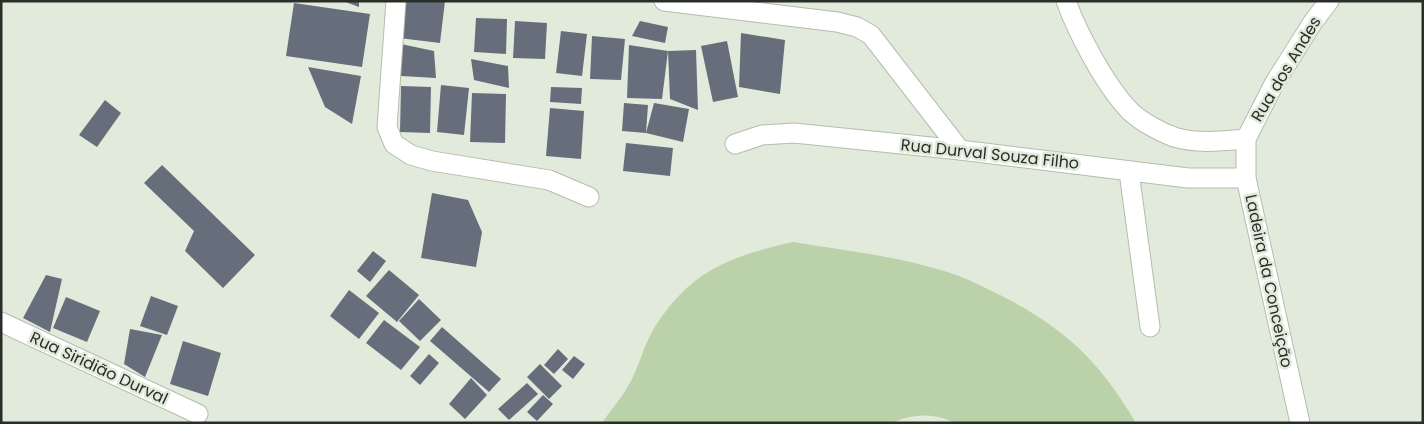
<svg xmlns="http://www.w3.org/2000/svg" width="1424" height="424" font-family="Poppins,sans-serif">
<rect width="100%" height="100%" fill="#e2ebdb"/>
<path fill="#bad1a9" d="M793,242C848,251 906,257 959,276C975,282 989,290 1004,297C1067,330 1100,362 1136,423H954C934,412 911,414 892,423H602C610,411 620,400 627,388C639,369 643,345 656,325C692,270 731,256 793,242Z"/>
<g fill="#666e7c">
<path d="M343,1H359V7Z"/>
<path d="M403,1H445L440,43L399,38Z"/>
<path d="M294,3L370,14L362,67L286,56Z"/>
<path d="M476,18L507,19L506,54L474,52Z"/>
<path d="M515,21L547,23L545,59L513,58Z"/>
<path d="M640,21L668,27L665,43L632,36Z"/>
<path d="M561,31L587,34L582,76L556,73Z"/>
<path d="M741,33L785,40L780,94L739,87Z"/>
<path d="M592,36L625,39L621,80L590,79Z"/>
<path d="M727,41L738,97L713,102L701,46Z"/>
<path d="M401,44L434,51L436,78L401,76Z"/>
<path d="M629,45L668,51L662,99L627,98Z"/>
<path d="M696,50L698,110L670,99L668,51Z"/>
<path d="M471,59L508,66L509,88L474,80Z"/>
<path d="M308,67L361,76L352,124L325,107Z"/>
<path d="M441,85L469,88L464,135L437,132Z"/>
<path d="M401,86L431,87L430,133L400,132Z"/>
<path d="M551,87L582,88L581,104L550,102Z"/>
<path d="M472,93L506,94L505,143L470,142Z"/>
<path d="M105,100L121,113L97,147L79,135Z"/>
<path d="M624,103L648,105L646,133L654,103L689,109L683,142L646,133L622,131Z"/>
<path d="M550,108L584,111L581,159L546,156Z"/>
<path d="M626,143L673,148L670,176L623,171Z"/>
<path d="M162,165L255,255L223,288L185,251L194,231L144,183Z"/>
<path d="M432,193L468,200L482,232L476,267L421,258Z"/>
<path d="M373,251L386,261L370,282L357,271Z"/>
<path d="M389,270L419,295L397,322L366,296Z"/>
<path d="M46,275L62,279L50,332L23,318Z"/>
<path d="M349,290L379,313L359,339L330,316Z"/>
<path d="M151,296L178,306L167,335L140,326Z"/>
<path d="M66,297L100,311L87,342L53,328Z"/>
<path d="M419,299L441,320L420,341L399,321Z"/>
<path d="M384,320L420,347L401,370L366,343Z"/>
<path d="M442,327L501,379L489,392L430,341Z"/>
<path d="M130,329L162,335L145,377L124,364Z"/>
<path d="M183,341L221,353L208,396L170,384Z"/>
<path d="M558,349L568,359L554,374L544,365Z"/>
<path d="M429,354L439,363L420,385L410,376Z"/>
<path d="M574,356L585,364L573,379L562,370Z"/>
<path d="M540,364L562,386L549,399L527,377Z"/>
<path d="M471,378L487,395L465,419L449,404Z"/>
<path d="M527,383L538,394L509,420L498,409Z"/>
<path d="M543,395L553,404L537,421L527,412Z"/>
</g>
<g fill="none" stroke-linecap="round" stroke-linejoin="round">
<g stroke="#b3bdad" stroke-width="21">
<g id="minor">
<path d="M396,1L387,127L394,144L411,155L432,161L549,180L589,197"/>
<path d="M664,1L837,22L857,27L871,35L960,150"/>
<path d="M1066,1C1078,34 1106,87 1131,112C1142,122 1160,132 1174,137C1196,144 1223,141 1246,139"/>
<path d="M735,144L762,135L794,133L960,150L1188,178H1246"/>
<path d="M1129,172L1150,327"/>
<path d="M1,322L198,414"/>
<path d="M1300,423L1246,178V139L1274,84L1313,22L1329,1"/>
</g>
</g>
<use href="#minor" stroke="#fff" stroke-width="19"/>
</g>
<g text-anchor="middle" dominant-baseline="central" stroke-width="5" stroke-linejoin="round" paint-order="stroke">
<g font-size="16" fill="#2a2e28" stroke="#e2ebdb">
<text transform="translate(1286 69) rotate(-59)">Rua dos Andes</text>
<text transform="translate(990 154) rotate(6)">Rua Durval Souza Filho</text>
<text transform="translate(1269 281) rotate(78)">Ladeira da Conceição</text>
<text transform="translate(99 368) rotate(25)">Rua Siridião Durval</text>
</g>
</g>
<rect width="1424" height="424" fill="none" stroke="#2a2e28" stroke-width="5"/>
</svg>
